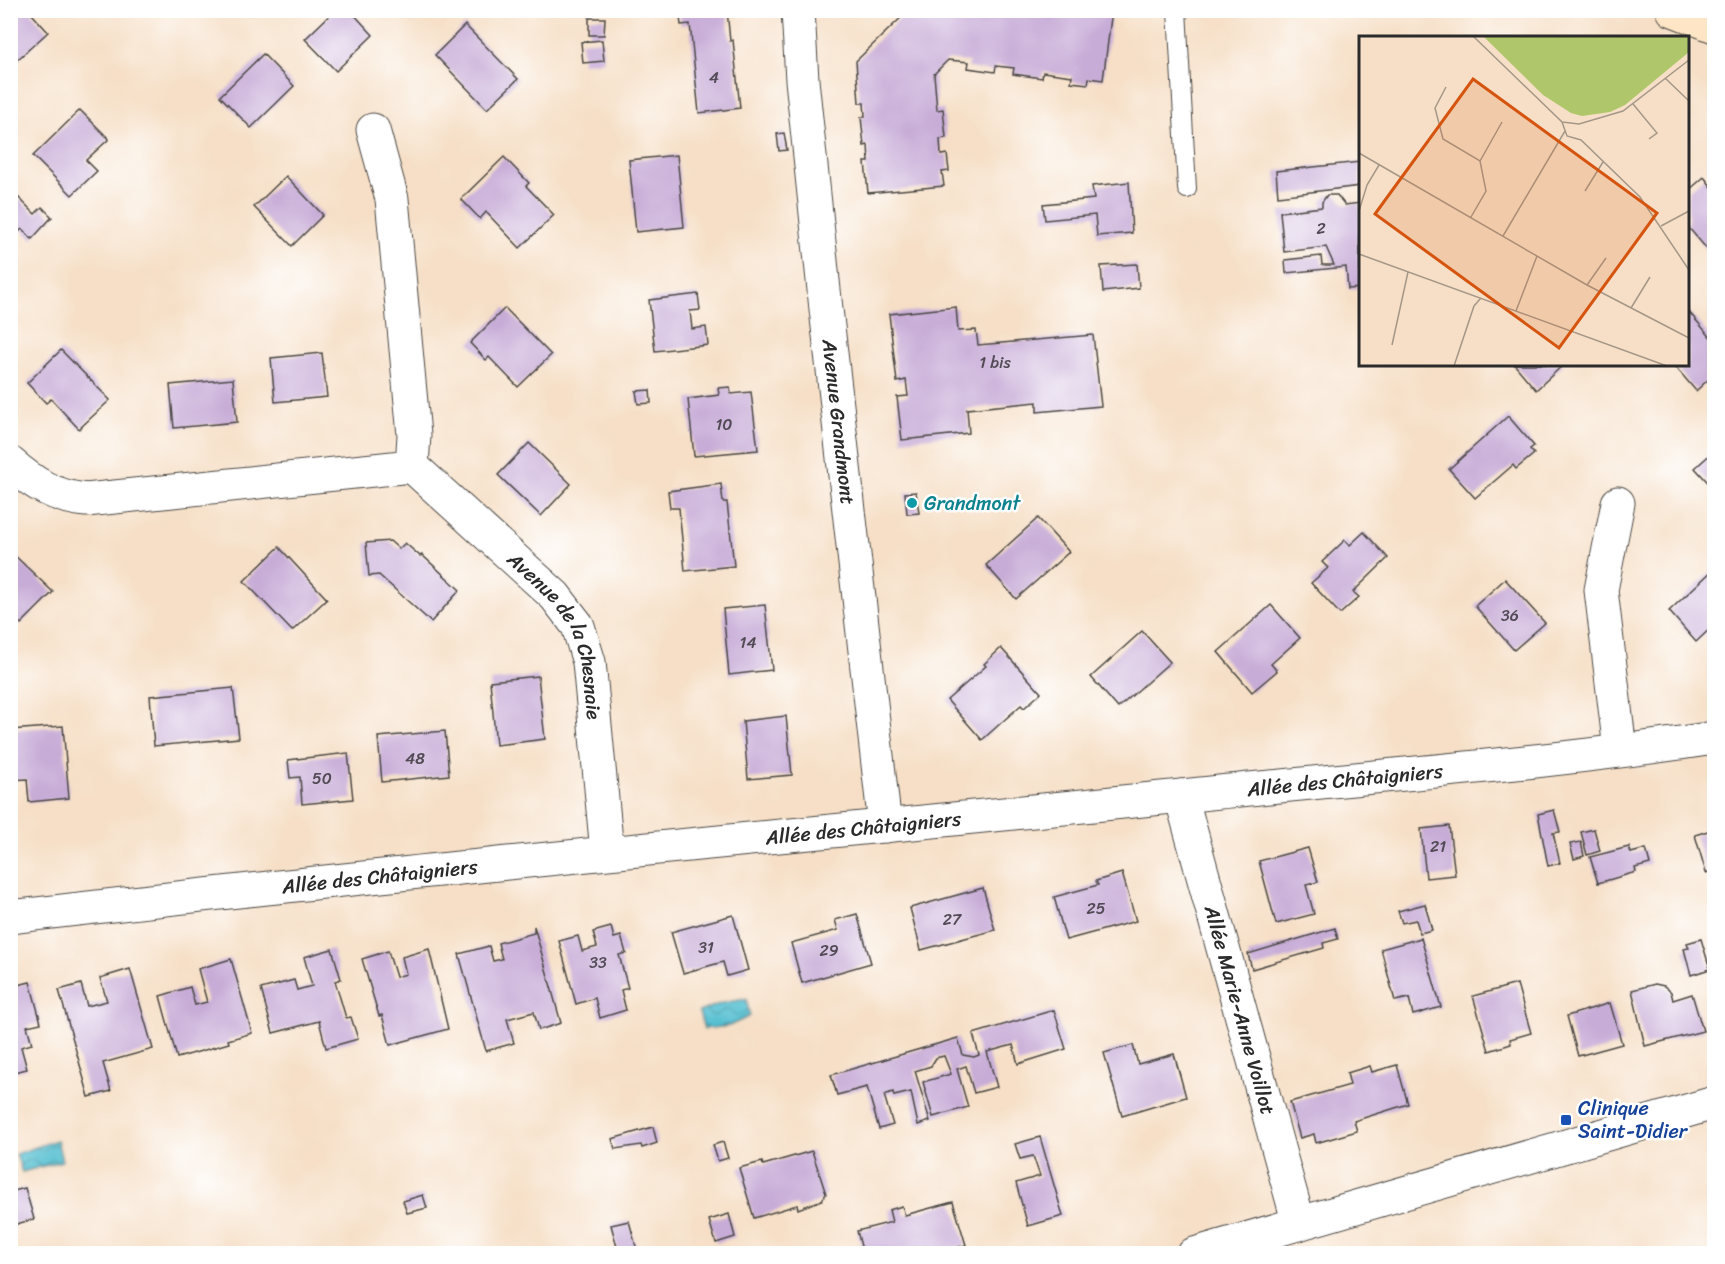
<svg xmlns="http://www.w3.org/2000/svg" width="1725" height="1264" font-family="Sriracha,sans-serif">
<defs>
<pattern id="water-waves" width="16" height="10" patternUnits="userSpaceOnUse" patternTransform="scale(1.5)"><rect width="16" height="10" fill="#55bfd1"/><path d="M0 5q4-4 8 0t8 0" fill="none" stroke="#479baa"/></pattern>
</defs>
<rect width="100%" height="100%" fill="#fff"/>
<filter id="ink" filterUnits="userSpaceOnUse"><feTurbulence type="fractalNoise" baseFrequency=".0167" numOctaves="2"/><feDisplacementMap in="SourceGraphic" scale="12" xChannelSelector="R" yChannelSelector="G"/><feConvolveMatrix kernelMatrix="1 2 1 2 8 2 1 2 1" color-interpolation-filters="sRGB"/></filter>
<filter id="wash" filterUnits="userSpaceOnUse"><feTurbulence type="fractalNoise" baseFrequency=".008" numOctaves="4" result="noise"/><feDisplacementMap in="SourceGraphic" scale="24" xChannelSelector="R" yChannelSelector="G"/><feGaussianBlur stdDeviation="1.35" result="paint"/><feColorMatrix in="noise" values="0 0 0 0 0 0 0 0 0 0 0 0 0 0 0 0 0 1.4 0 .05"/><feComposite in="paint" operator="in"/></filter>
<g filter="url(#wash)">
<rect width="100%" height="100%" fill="#f6dfc6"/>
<g fill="url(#water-waves)" stroke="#40757e" stroke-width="1.5">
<path d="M746,999L750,1016L729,1026L704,1029L699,1012L722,1003Z"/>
<path d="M57,1140L62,1161L22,1172L16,1154Z"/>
</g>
<g id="blocks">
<g fill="#c7acd7">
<path d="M10,10H36L32,14L48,32L16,61L10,54Z"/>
<path d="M335,10H350L373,35L336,71L305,39Z"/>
<path d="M679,10H727L730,41L733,40L740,108L699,113L690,24L681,25Z"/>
<path d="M909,10H1112L1103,80L1089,78L1088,84L1071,82L1072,76L1043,72L1042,78L1013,74L1014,68L996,66L995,72L968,68L969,62L948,60L934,74L937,110L943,109L946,138L940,139L941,155L947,154L949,171L942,172L944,186L868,193L865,162H869L868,145L864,146L861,117L865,116L864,103H859L856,61Z"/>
<path d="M589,18H605L604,35H589Z"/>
<path d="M465,25L518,79L487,109L435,55Z"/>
<path d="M602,40L604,61L583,63L581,42Z"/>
<path d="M263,54L294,86L251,128L220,96Z"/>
<path d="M80,110L109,139L86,160L97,171L72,195L33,156Z"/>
<path d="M784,133L787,150L779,151L777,134Z"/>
<path d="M677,155L684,227L636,232L629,160Z"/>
<path d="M504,157L529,183L526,186L554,215L520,248L486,212L480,219L461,199Z"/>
<path d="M1360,162V186L1278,196L1276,171Z"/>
<path d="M286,176L323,215L292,246L254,207Z"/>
<path d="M1704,177L1714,190V252L1712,255L1688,227V191Z"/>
<path d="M1129,182L1132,233L1097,236L1095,215L1045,220L1043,204L1094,199L1092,186Z"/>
<path d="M10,189L35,214L42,207L52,217L32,239L22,229L10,240Z"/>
<path d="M1327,195H1337L1345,205L1360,203V288L1348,289L1346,267L1286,273L1285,260L1321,256L1322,265H1334L1326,247L1284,252L1280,212L1322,207V202Z"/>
<path d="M1137,264L1139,288L1103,292L1101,266Z"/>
<path d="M698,294L700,310L690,311L692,329L706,327L708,345L655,351L649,300Z"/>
<path d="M956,307L958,331L976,330L978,345L1093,335L1101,406L1037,412V402L967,409L969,433L902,440L897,397L908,396L906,380L897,382L889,314Z"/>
<path d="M505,308L551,355L518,387L489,357L486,360L470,343Z"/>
<path d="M1688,311L1714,341V374L1696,391L1673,364H1688Z"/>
<path d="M61,350L110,400L79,429L51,399L46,403L27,383Z"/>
<path d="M322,353L327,397L275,402L271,358Z"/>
<path d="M1514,364H1564L1536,390Z"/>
<path d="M233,379L237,422L174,428L170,385Z"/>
<path d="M730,387L731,394L751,392L758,450L694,456L688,399L719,395L718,388Z"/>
<path d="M650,390L651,403L638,404L636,391Z"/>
<path d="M1508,416L1534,446L1530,449L1534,454L1516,469L1513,465L1475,498L1449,469Z"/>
<path d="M529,443L571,484L541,516L498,475Z"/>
<path d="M1714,451V489L1695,468Z"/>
<path d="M721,484L723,502H727L734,566L685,571L679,508H670L668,491Z"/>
<path d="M916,492L919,513L907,514L905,493Z"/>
<path d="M1038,518L1069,552L1016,599L986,565Z"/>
<path d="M1364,532L1388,558L1353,592L1359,597L1340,614L1311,583L1328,568L1322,562L1345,540L1350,545Z"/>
<path d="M390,541L399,549L405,543L420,556L422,555L460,590L431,622L379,575L369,576L366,543Z"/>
<path d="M279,547L327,599L292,631L244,581Z"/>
<path d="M10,551L53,592L21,624L10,613Z"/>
<path d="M1714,569V625L1696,642L1669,611Z"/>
<path d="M1505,579L1545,623L1514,650L1475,606Z"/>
<path d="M765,605L772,670L729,675L723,609Z"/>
<path d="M1271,605L1300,638L1271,664L1277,671L1252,692L1218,652Z"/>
<path d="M1142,631L1170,662L1118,708L1091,677Z"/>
<path d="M1001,648L1041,693L1024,708L1021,705L982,740L947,700L986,666L984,664Z"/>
<path d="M538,676L545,739L496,745L490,681Z"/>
<path d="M233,688L239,738L154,746L150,696Z"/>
<path d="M786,716L792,775L748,779L743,721Z"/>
<path d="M63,726L69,798L29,802L27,779L10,780V730Z"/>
<path d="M445,731L449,775L382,782L378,737Z"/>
<path d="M348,753L353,799L302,804L300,777L290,778L288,760Z"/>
<path d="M1554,810L1560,832L1553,833L1560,863L1548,866L1538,814Z"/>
<path d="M1449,826L1455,875L1426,878L1421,829Z"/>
<path d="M1594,829L1600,851L1587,855L1581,832Z"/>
<path d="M1714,829V870L1706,873L1695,835Z"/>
<path d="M1581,842L1584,856L1574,859L1570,844Z"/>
<path d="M1629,847L1631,853L1646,849L1650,864L1635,868L1636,872L1598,883L1590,857Z"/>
<path d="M1308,848L1318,882L1306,885L1314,914L1276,924L1259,861Z"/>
<path d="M1122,873L1136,921L1066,940L1054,897L1098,885L1096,881Z"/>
<path d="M983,888L995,930L921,950L910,908Z"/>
<path d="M1425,904L1432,930L1420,933L1416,920L1402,923L1398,911Z"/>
<path d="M857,914L871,963L802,983L791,943L838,930L835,920Z"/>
<path d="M733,915L748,970L727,976L723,962L683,973L671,932Z"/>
<path d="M534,926L561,1023L539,1030L534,1012L507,1019L514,1043L486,1051L459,954L489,946L493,961L502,959L498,943L534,933Z"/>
<path d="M611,927L614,938L621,936L626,953L619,955L628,988L621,990L626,1010L600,1018L595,998L576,1004L559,941L578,936L582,951L597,947L593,932Z"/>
<path d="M1335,928L1338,939L1323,943L1324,948L1252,969L1248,954Z"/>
<path d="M1421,938L1441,1007L1413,1015L1409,998L1395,1001L1381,949Z"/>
<path d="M1701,939L1710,969L1691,975L1684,949L1689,948L1687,943Z"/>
<path d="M332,949L341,979L335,981L346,1018L351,1017L358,1039L326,1048L319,1021L273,1033L261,989L294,980L297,990L312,986L304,957Z"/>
<path d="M429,949L448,1029L390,1045L382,1015L379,1016L362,959L388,951L396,977L406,974L402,957Z"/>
<path d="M231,959L252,1033L228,1040L229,1043L177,1058L160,996L190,987L195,1005L207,1002L198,969Z"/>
<path d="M130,969L153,1049L103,1063L111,1091L89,1097L59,990L81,984L87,1006L107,1001L100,978Z"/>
<path d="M30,982L41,1023L27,1026L32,1044L21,1047L27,1069L10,1073V987Z"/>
<path d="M1517,984L1531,1033L1510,1039L1511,1044L1489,1051L1473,996Z"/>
<path d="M1655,984L1664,986L1671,992L1673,1000L1692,994L1703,1031L1645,1046L1632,990Z"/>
<path d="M1610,1003L1622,1044L1578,1056L1567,1016Z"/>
<path d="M1054,1010L1066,1049L1018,1064L1013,1045L987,1052L997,1087L974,1093L966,1066L957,1069L968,1107L933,1117L923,1082L951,1074L944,1056L936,1058L931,1066L915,1071L930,1121L918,1125L911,1092L894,1096L893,1092L884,1095L893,1125L879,1129L867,1087L837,1095L831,1075L958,1038L963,1055L974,1057L979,1055L973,1034Z"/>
<path d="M1133,1045L1138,1064L1174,1054L1186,1097L1122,1116L1104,1053Z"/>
<path d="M1397,1065L1408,1104L1354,1121L1357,1131L1316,1143L1314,1134L1300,1138L1290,1102L1350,1085L1347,1073L1370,1066L1372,1072Z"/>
<path d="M653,1127L657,1143L642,1148L641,1145L615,1149L612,1139Z"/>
<path d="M1040,1137L1063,1216L1028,1226L1016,1183L1040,1176L1033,1156L1020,1159L1015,1144Z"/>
<path d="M723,1142L728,1158L718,1161L713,1145Z"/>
<path d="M812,1151L826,1194L822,1200L798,1209L797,1205L754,1218L739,1168L762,1162L763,1165Z"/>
<path d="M25,1188L34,1219L10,1226V1192Z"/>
<path d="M423,1195L427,1208L407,1213L403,1201Z"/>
<path d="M953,1202L966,1245L936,1254H863L857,1231L892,1222L889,1210L902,1206L905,1215Z"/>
<path d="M729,1214L735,1237L716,1243L709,1220Z"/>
<path d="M629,1221L638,1254H619L611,1225Z"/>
</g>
</g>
</g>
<g filter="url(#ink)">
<use href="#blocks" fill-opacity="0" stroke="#494642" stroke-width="1.5"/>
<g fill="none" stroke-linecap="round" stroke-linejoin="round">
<g stroke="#494642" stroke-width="20">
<path id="lane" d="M1177,10L1187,189"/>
</g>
<g stroke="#494642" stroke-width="35">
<g id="street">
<path id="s1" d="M798,10L802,80L826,309L885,826"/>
<path d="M10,463C34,484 55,497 86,500L412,466L414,435L392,199L373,130"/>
<path id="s2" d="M412,466L555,596L578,626L589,662L607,852"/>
<path d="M1618,503L1601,590L1620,750"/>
<path id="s3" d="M1181,796L1299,1224"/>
<path id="s4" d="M10,917C407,870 804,835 1201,794C1372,776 1544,764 1714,738"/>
<path d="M1194,1254L1714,1103"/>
</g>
</g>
<g stroke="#494642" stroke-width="35">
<path id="secondary" d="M1673,10L1714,26"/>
</g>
<use href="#lane" stroke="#fff" stroke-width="18"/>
<use href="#street" stroke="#fff" stroke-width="33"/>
<use href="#secondary" stroke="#fde5c5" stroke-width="33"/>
</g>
</g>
<circle fill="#0f9aa8" stroke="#fff" stroke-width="2" cx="912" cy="503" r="6"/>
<rect fill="#1a4fb4" stroke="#fff" stroke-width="2" x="1560" y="1114" width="12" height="12" rx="3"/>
<g text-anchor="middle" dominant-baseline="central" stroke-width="5" stroke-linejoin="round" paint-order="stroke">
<g font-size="16" fill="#524b56">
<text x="714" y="77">4</text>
<text x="1321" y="228">2</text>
<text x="995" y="362">1 bis</text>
<text x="724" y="424">10</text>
<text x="1510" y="615">36</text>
<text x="748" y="642">14</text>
<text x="415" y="758">48</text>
<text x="322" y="778">50</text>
<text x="1438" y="846">21</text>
<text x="1096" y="908">25</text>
<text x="952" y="919">27</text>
<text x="706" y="947">31</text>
<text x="829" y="950">29</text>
<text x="598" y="962">33</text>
</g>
<g font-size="20" fill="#2b2b2b" stroke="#fff">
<text stroke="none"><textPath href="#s1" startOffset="414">Avenue Grandmont</textPath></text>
<text stroke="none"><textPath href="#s2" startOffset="230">Avenue de la Chesnaie</textPath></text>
<text stroke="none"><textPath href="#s4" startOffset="1342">Allée des Châtaigniers</textPath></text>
<text stroke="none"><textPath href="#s4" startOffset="858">Allée des Châtaigniers</textPath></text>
<text stroke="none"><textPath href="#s4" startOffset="372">Allée des Châtaigniers</textPath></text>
<text stroke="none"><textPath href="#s3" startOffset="222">Allée Marie-Anne Voillot</textPath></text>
</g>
<g font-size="20" fill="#0d838f" stroke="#fff" text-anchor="start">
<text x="924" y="503">Grandmont</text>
</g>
<g font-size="20" fill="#164399" stroke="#fff" text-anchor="start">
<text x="1578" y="1108">Clinique<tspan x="1578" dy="23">Saint-Didier</tspan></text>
</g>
</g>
<g transform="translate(1359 36)">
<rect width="330" height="330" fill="#f6dfc6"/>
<path d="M124,0H330V16L266,69L251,76L223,80L212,77L184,59Z" fill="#b0c66b"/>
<path d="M134,0H166L151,18ZM170,0L200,3L172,38L154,19ZM203,4L274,52L277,56L253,69L238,71L222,70L188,52L175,40ZM222,8L279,46L275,50L221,12Z" fill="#b0c66b"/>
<path fill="none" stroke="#a59788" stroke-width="1.5" d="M114,0L203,86L208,100L222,104L281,161L330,234M306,42L330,65M87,51L76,72L84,103L121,125L143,86M274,68L298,97L290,103M203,86L220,88L264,75L330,24M0,117L228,249L330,302M226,155L244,126M0,175L8,149L20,129M112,181L127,155L121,125M302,190L330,175M144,200L206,95M0,218L308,330M228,249L247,222M272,272L291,241M157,275L178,220M33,309L49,236M95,330L115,270L122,262"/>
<path fill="#d5540f" fill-opacity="0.15" stroke="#d5540f" stroke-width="3" d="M114,43L298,177L200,312L16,178Z"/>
<rect width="330" height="330" fill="none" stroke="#2b2b2b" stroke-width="3"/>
</g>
<rect width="1725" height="1264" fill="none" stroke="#fff" stroke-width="36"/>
</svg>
